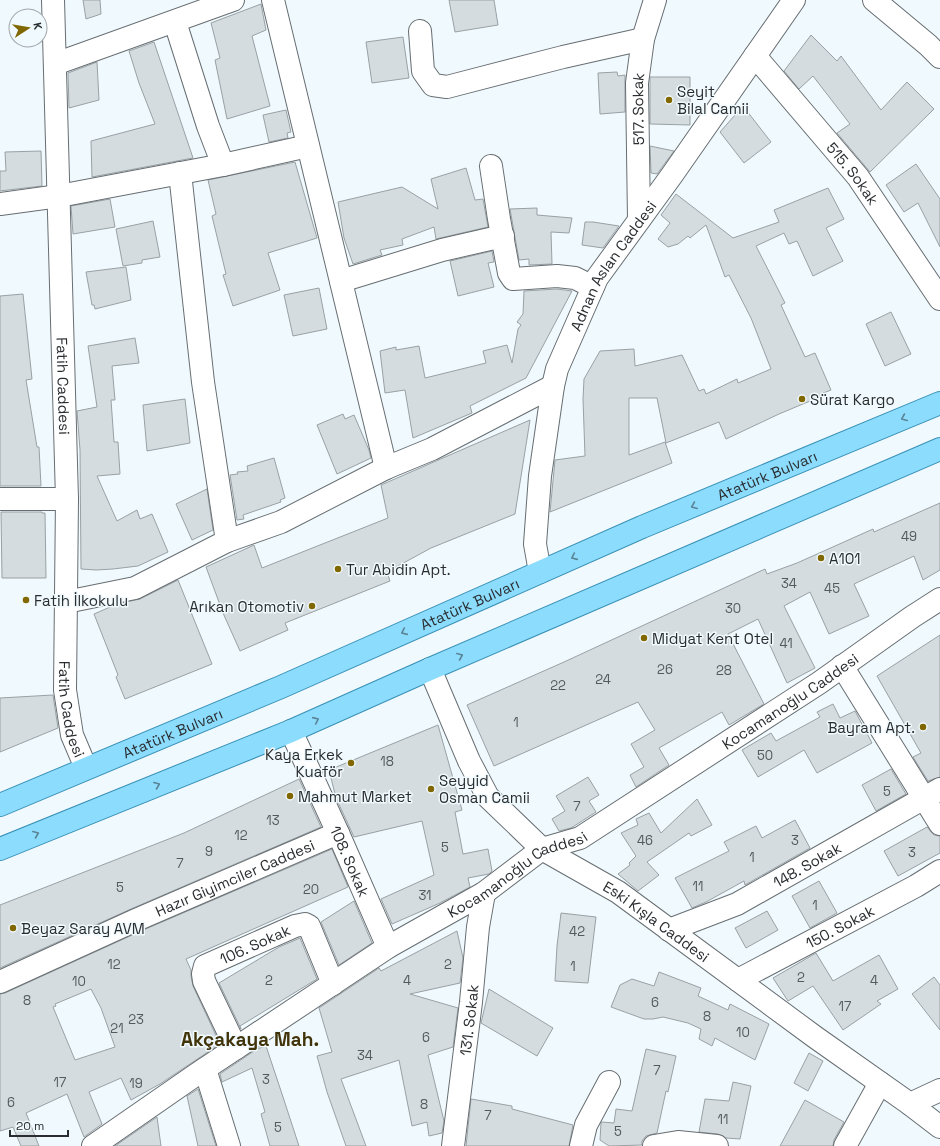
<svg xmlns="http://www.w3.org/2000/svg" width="940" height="1146" font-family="'Space Grotesk',sans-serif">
<rect width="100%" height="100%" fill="#f0f9fd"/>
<g fill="#d4dce0" stroke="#99a1a5" fill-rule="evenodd">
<path d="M83,0H100L101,14L86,19Z"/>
<path d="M449,0H494L498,25L455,32Z"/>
<path d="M261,4L266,30L252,36L270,106L227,119L215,60L220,58L211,23Z"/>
<path d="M811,35L837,61L841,56L881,110L907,82L934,109L870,172L837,133L850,124L813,76L799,89L784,71Z"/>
<path d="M403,37L409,78L372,83L366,42Z"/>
<path d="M154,42L193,158L92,177L91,141L155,124L139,83L129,51Z"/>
<path d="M97,62L99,100L69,108L68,73Z"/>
<path d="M617,72L618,76L625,75V112L600,114L598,73Z"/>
<path d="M650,77H690V125L650,124Z"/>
<path d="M743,106L771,142L744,163L720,132Z"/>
<path d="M286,110L291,132L287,133L288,138L269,142L263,115Z"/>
<path d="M650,146L674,151L657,174L651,173Z"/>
<path d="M41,151L42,186L0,191V171H6L5,152Z"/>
<path d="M295,162L317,238L268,253L280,290L233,306L223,275L226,274L212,216L216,214L208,180Z"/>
<path d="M916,164L940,199V247L918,203L904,212L886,185Z"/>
<path d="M466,168L475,200L483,199L488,227L436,239L434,227L402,239L403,245L380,250L382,255L353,264L344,238L338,202L402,187L438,209L431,179Z"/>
<path d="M828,188L844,219L826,228L843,261L813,276L797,241L789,244L784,233L756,246L785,303L781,305L805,357L815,353L831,390L821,394L822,396L779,414L726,439L719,422L666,443L657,398H629V455L665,442L672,463L550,512L555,460L585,456L583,399L584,379L600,351L634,349L635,366L682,355L699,391L704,389L706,394L737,379L738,383L771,369L751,318L729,275L725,277L706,225L690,238L688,236L678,244L668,247L658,239L670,223L661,215L676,194L733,238L779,222L774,210Z"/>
<path d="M110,199L115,227L73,234L71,206Z"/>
<path d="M537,208V215L572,218L569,233L551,232L552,264L529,265V259L519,260L510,209Z"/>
<path d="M153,221L160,257L142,260V263L123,266L116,229Z"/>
<path d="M585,222H593L619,226L603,248L582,245Z"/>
<path d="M492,251L494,262L488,263L494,287L458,296L450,261Z"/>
<path d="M126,267L131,300L95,309L94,305H92L86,272Z"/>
<path d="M319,288L327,329L293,336L284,295Z"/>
<path d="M557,289L572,291L526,378L470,406L472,413L413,438L405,390L385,393L380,351L396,347V350L419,346L425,378L486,363L483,351L507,345L512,363L518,329L521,325L517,322L523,314L524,291Z"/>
<path d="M23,294L32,379L26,380L37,447H39L41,486H0V296Z"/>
<path d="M891,312L911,354L885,366L866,324Z"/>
<path d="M135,338L139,363L112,366L115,400H111L114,442H118L120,474L97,476L117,521L137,510L140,519L152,514L168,552L138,566L113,569L96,570L81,569L80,450L77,411L97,407L88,346Z"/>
<path d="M185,399L190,443L147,451L143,405Z"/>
<path d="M343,414L345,419L354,415L369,450L371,458L337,474L317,425Z"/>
<path d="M530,420L515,514L431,548L387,572L390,581L285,623L288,630L240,651L223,613L206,567L254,545L262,568L388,518L381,485Z"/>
<path d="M274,458L285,498L280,500L281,502L243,515L244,519L237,520L230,475L238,474L237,472L248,471L247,466Z"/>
<path d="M207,489L213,530L192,540L176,504Z"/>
<path d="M940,503V570L923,580L914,556L854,584L869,616L829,634L810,592L784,606L815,668L787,683L758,619L728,634L764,704L729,725L722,712L659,748L669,765L636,787L630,775L644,767L631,744L655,730L638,702L494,766L467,705L564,662L765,569L767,574L797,563L873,529L874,532Z"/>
<path d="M1,512H42V513H45L46,578H2Z"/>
<path d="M178,580L212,664L125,699L116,677L118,675L94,614L117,604L140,599Z"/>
<path d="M940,635V777L928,781L913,757L921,753L877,676Z"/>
<path d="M53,695L58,728L0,752V698Z"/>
<path d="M833,704L840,718L855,711L872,743L817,773L804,750L758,777L742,750L771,733L776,741L820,717L817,712Z"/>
<path d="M438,725L462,810L455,812L463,854L488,849L492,871L489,874L468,878L470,887L440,903L392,924L381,899L434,875L422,821L354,837L336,798L329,770Z"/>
<path d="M891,769L906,794L876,811L862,785Z"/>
<path d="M588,777L599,795L589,801L596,812L571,828L559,831L552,819L565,811L556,796Z"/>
<path d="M299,779L321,827L131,909L0,968V905L184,833Z"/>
<path d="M697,799L712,825L691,836L689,833L647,862L659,875L638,891L618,874L630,865L629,863L636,856L621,833L638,825L636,819L649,813L661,833Z"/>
<path d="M795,820L810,848L745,885L744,881L706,902L692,908L675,878L729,851L724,842L756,826L762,838Z"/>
<path d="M927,827L934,835L940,836V853L898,876L884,851Z"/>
<path d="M332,849L348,887L186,959L191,970V976L193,986L220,1044L160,1084L131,1100L121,1078L89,1092L102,1124L84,1137L67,1094L26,1113L39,1146H21L13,1127L0,1131V994L5,993L141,931ZM91,989L101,1008L115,1047L75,1060L53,1007L56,1006L55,1004Z"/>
<path d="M819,881L837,913L810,928L792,896Z"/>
<path d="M354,901L372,943L339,965L321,922Z"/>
<path d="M767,911L778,930L746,948L735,928Z"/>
<path d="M561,913L596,917L588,983L555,981L557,946Z"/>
<path d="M457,931L463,958L460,983L410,994L458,1008L453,1047L428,1055L444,1121L442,1133L429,1136L427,1122L412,1126L399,1060L341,1079L366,1146H346L327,1092L317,1056L332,1052L319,1008L379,968L381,971Z"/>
<path d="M300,938L317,979L240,1026L241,1029L219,983L279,947Z"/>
<path d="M816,953L833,981L879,955L898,989L877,1001L881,1004L843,1030L813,986L788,1001L773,978Z"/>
<path d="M659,972L701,988L698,996L728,1010L730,1004L769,1024L755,1060L715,1038L712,1046L699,1039L701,1029L688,1023L663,1017L653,1019H644L611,1007L620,985L632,979L654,986Z"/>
<path d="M934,977L940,985V1030L912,994Z"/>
<path d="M489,989L553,1028L537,1056L481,1023Z"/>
<path d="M266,1046L283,1097L299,1146H270L261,1114L265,1112L252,1068L222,1082L220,1074L257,1049Z"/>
<path d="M646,1049L676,1056L668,1092L666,1091L657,1133L646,1136L642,1141V1145L609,1146L600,1140L601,1123L602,1122L614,1123L616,1109L632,1111Z"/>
<path d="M809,1053L823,1061L808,1091L794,1083Z"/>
<path d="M733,1082L751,1086L740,1139L726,1138L718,1134L699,1132L705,1099L729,1101Z"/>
<path d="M198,1089L216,1146H198L187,1096Z"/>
<path d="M471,1099L512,1106V1109L573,1125L569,1146H466Z"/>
<path d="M805,1100L844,1122L834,1140L833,1146H780Z"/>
<path d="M157,1117L161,1146H115Z"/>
</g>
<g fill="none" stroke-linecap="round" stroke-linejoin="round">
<g stroke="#676e72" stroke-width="24">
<g id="minor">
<path id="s1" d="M53,0L67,499L65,690L72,735L86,768"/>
<path d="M273,0L386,468"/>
<path d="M874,0L928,45L940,57"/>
<path d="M175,22L208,126L223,165"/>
<path d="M420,31L423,71L433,85L447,87L563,57L643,39"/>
<path id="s2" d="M755,56L858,177L940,299"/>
<path d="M55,64L233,0"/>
<path d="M491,166L499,219L509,273L513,279L557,276L575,278L593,287"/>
<path d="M180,173L203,382L227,541"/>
<path d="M0,204L59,196L223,165L308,146"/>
<path id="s3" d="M639,220L637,83L643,39L655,0"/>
<path d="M341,281L442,250L503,236"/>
<path d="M0,499H67"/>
<path id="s4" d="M540,572L535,544L540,476L553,386L557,369L593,287L597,278L672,175L794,0"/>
<path d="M66,602L135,588L227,541L281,522L386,468L432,449L553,386"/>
<path d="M842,666L940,824"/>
<path id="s5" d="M430,669L469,761L488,797L542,849L618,892L815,1037L910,1104L940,1127"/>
<path id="s6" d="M291,731L338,833L388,947"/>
<path id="s7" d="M669,930L737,904L940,789"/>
<path id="s8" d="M738,980L916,886L940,871"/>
<path id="s9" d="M0,982L136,920L338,833"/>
<path id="s10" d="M236,1048L204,981L203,974L205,966L295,926L305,924L309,926L333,984"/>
<path d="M205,1069L229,1146"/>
<path d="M910,1104L940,1090"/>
<path id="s11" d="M93,1146L197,1074L388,947L484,893L542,849L580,838L819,683L912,617L940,599"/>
<path id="s12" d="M453,1146L471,1002L478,927L484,893"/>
<path d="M581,1146L586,1125L609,1082"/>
<path d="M654,1146L678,1142L717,1146"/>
<path d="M845,1146L880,1083"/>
</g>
</g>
<g stroke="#3890b5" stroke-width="24">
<g id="major">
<path id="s13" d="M0,805L281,687L642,527L940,403"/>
<path d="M0,849L291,731L430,669L940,449"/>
</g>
</g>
<use href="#minor" stroke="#fff" stroke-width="22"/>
<use href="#major" stroke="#8cdcfe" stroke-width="22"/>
</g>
<defs><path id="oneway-chevron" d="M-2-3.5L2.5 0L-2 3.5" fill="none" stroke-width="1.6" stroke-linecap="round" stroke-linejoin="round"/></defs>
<g stroke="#5b8496">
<use href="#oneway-chevron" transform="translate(904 418) rotate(157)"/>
<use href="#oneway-chevron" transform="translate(694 506) rotate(157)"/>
<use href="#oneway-chevron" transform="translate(574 557) rotate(156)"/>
<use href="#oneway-chevron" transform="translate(404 632) rotate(156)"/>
<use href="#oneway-chevron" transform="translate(460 656) rotate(-23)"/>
<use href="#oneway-chevron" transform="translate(316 720) rotate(-24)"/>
<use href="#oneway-chevron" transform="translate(157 785) rotate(-22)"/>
<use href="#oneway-chevron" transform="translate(36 834) rotate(-22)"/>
</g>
<g fill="#816700" stroke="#f0f9fd" stroke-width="1.5">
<circle cx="669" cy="100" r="4"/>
<circle cx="802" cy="399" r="4"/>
<circle cx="821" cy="558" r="4"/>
<circle cx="338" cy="569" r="4"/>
<circle cx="26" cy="600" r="4"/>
<circle cx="312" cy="606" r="4"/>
<circle cx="644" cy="638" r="4"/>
<circle cx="923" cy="727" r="4"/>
<circle cx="351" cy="763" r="4"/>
<circle cx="431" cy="789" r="4"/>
<circle cx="290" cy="796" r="4"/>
<circle cx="13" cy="928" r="4"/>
</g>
<g text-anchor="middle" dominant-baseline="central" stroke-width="3" stroke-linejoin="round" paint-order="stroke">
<g font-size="13" fill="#54595b">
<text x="909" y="536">49</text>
<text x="789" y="583">34</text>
<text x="832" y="588">45</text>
<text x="733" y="608">30</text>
<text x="786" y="643">41</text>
<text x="665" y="669">26</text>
<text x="724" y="670">28</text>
<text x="603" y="679">24</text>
<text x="558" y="685">22</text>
<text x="516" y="722">1</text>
<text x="765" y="755">50</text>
<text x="387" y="761">18</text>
<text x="887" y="791">5</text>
<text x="577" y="806">7</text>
<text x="273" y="820">13</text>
<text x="241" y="835">12</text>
<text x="645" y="840">46</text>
<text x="795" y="840">3</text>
<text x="445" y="847">5</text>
<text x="209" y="851">9</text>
<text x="912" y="852">3</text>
<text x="752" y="857">1</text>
<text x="180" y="863">7</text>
<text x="698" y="886">11</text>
<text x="120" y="887">5</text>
<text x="311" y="889">20</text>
<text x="425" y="895">31</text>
<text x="815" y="905">1</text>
<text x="577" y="931">42</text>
<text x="114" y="964">12</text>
<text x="448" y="964">2</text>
<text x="573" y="966">1</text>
<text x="801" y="977">2</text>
<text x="269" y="980">2</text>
<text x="407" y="980">4</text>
<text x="874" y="980">4</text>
<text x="79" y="981">10</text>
<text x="27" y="1000">8</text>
<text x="655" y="1002">6</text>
<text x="845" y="1006">17</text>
<text x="707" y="1016">8</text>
<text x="136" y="1019">23</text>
<text x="117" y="1028">21</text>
<text x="743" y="1032">10</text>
<text x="426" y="1037">6</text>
<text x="365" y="1055">34</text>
<text x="657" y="1070">7</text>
<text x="266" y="1079">3</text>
<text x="60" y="1082">17</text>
<text x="136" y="1083">19</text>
<text x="11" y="1102">6</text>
<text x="424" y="1104">8</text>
<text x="488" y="1115">7</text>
<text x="723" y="1119">11</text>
<text x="278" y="1127">5</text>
<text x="618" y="1131">5</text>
</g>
<g font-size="15" fill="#2a2d2f" stroke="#f0f9fd" text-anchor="start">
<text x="677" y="91">Seyit<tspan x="677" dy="17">Bilal Camii</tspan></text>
<text x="810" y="399">Sürat Kargo</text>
<text x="829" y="558">A101</text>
<text x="346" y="569">Tur Abidin Apt.</text>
<text x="34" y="600">Fatih İlkokulu</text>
<text x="304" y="606" text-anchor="end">Arıkan Otomotiv</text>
<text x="652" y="638">Midyat Kent Otel</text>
<text x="915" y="727" text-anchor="end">Bayram Apt.</text>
<text x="343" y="754" text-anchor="end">Kaya Erkek<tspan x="343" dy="17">Kuaför</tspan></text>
<text x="439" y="780">Seyyid<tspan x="439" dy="17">Osman Camii</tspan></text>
<text x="298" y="796">Mahmut Market</text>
<text x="21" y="928">Beyaz Saray AVM</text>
</g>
<g font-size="15" fill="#2a2d2f" stroke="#f0f9fd">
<text stroke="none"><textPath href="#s3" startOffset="111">517. Sokak</textPath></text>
<text stroke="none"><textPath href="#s2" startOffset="153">515. Sokak</textPath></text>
<text stroke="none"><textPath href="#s4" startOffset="323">Adnan Aslan Caddesi</textPath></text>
<text stroke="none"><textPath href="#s1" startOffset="386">Fatih Caddesi</textPath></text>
<text stroke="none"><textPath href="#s13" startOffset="835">Atatürk Bulvarı</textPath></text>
<text stroke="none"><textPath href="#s13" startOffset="511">Atatürk Bulvarı</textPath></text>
<text stroke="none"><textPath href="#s11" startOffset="829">Kocamanoğlu Caddesi</textPath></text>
<text stroke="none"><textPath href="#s1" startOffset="710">Fatih Caddesi</textPath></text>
<text stroke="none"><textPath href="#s13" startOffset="187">Atatürk Bulvarı</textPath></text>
<text stroke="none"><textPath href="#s6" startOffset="143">108. Sokak</textPath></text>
<text stroke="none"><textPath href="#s7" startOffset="153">148. Sokak</textPath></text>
<text stroke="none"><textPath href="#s11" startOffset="505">Kocamanoğlu Caddesi</textPath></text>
<text stroke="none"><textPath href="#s9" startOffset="257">Hazır Giyimciler Caddesi</textPath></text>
<text stroke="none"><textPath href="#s5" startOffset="351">Eski Kışla Caddesi</textPath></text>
<text stroke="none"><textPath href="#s8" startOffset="115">150. Sokak</textPath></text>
<text stroke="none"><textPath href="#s10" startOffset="144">106. Sokak</textPath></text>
<text stroke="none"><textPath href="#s12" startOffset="127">131. Sokak</textPath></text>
</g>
<g font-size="19" font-weight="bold" fill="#41340a" stroke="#f0f9fd">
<text x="250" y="1039">Akçakaya Mah.</text>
</g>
</g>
<g transform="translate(28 28) rotate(78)"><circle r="19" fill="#f0f9fd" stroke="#a1a7ab"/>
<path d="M0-3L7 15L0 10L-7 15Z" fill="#816700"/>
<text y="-6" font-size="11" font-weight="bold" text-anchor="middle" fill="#2a2d2f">K</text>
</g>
<path d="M10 1130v6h58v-6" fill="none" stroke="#2a2d2f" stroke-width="2"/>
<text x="16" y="1130" font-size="12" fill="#2a2d2f" stroke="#f0f9fd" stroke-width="3" paint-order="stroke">20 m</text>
</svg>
